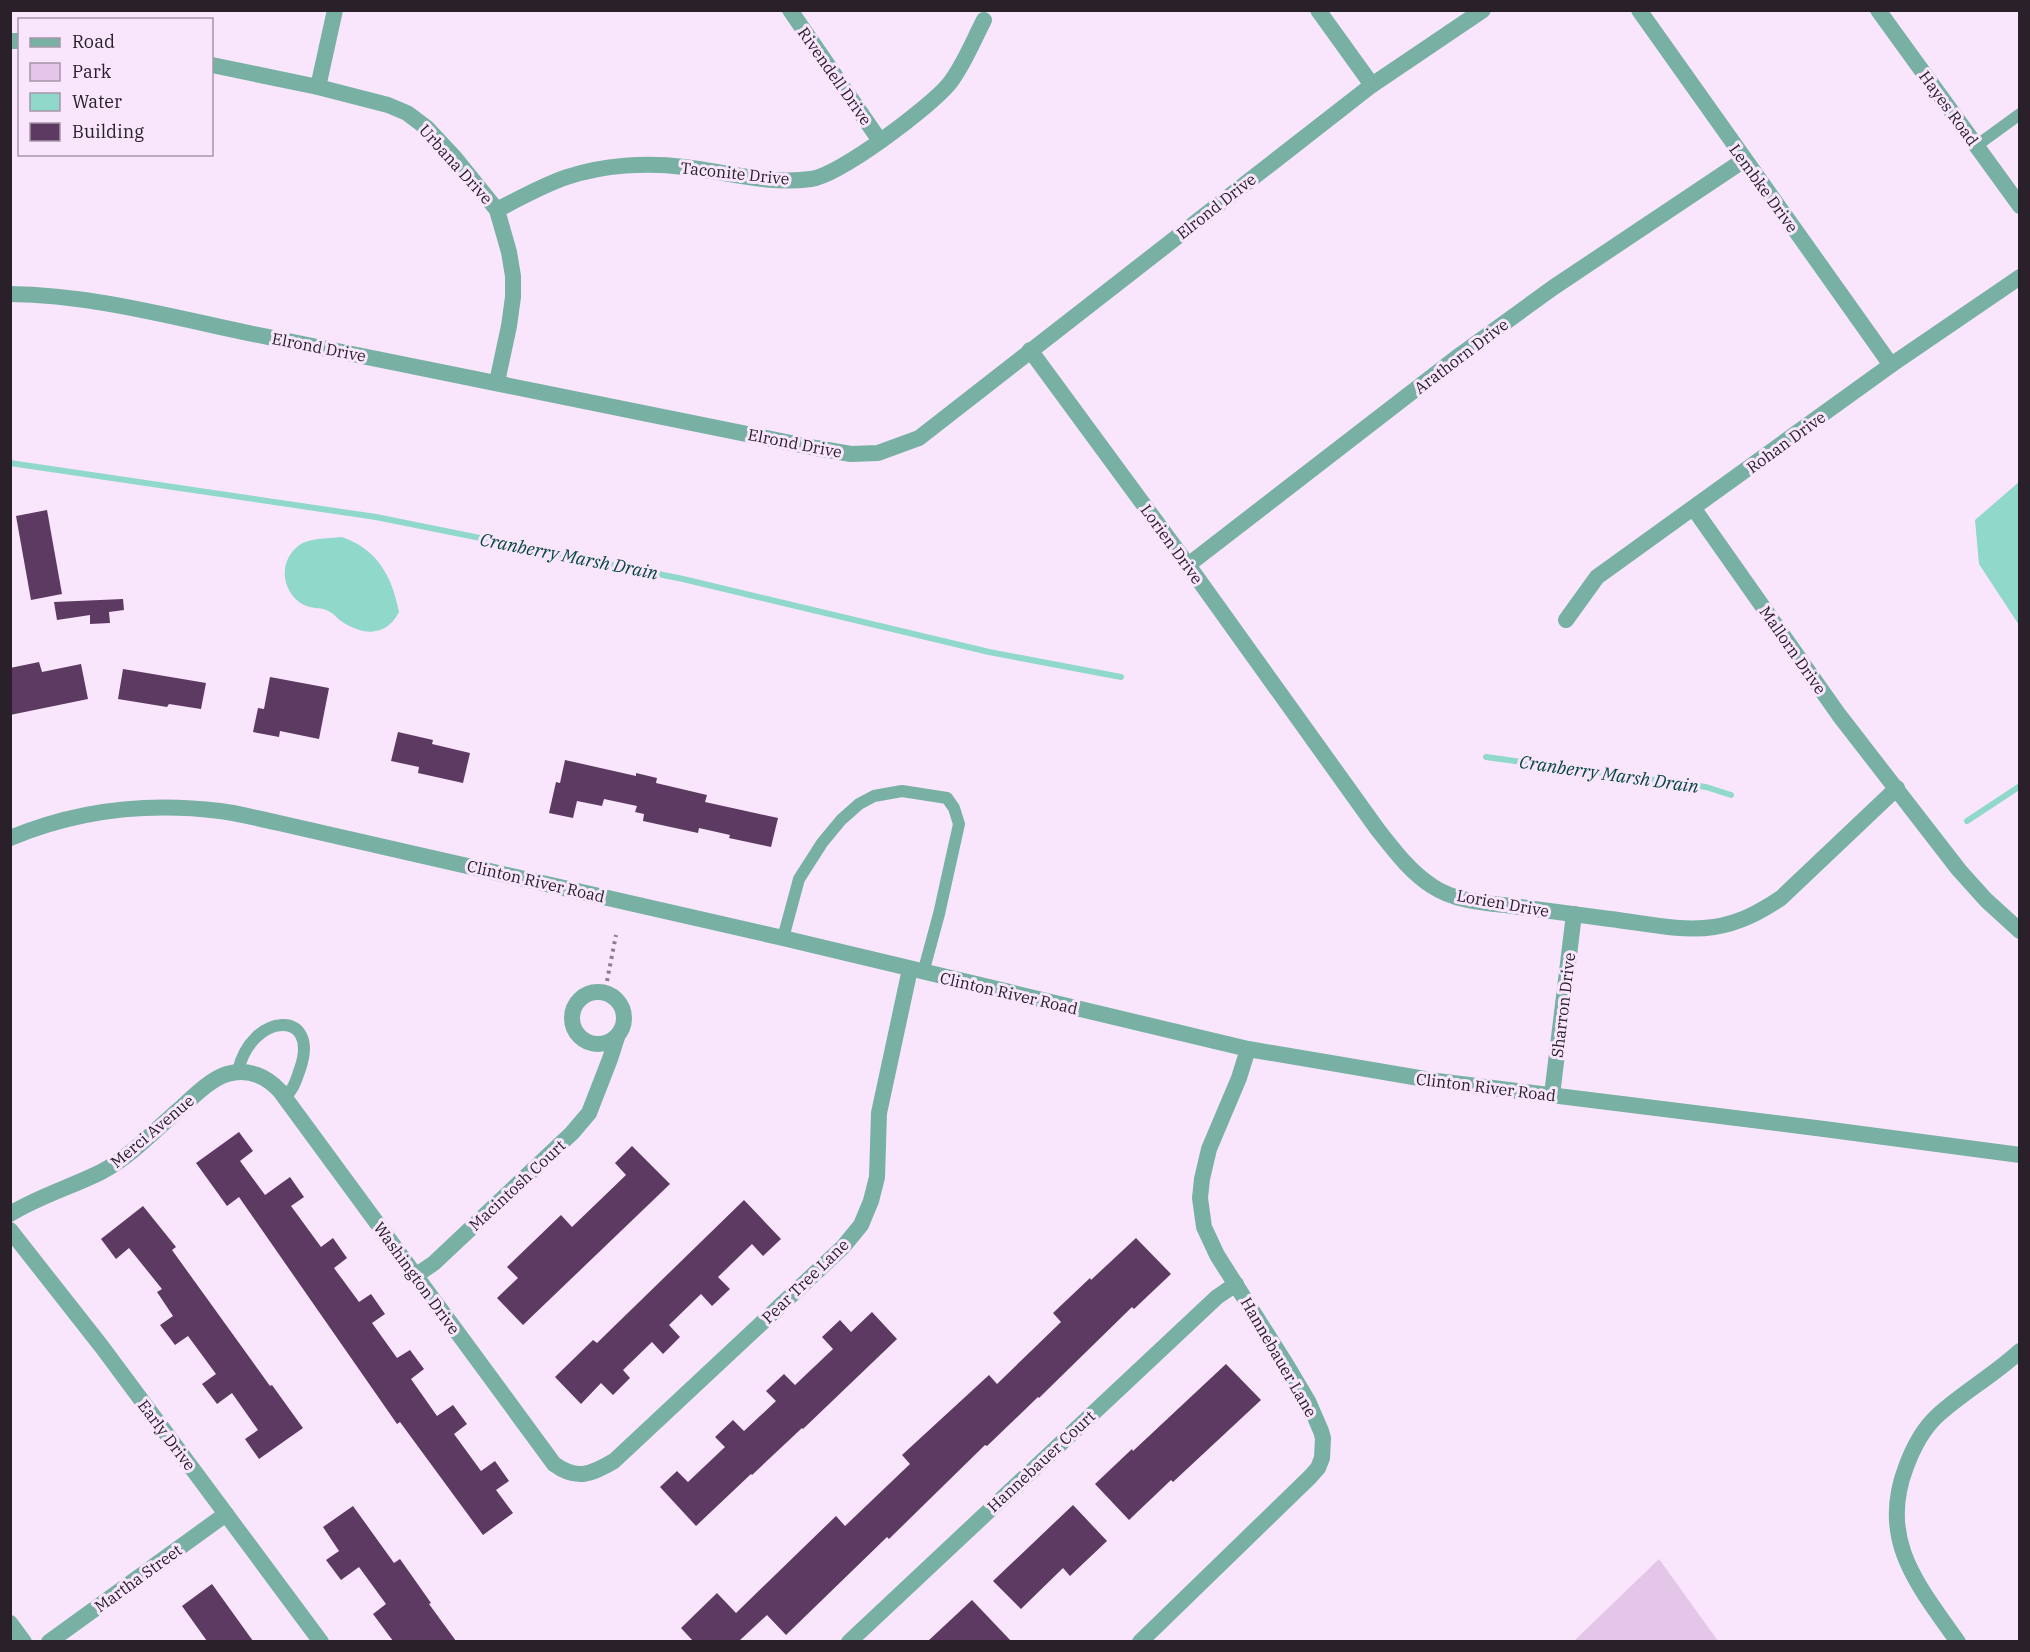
<svg xmlns="http://www.w3.org/2000/svg" width="2030" height="1652" font-family="'IBM Plex Serif',serif">
<rect width="100%" height="100%" fill="#f9e6fc"/>
<path fill="#e4c7e8" d="M1659,1559L1718,1641H1574Z"/>
<g fill="#90d8c9">
<path d="M2019,482V625L1979,564L1975,520Z"/>
<path d="M342,537C377,549 392,576 399,612C386,637 363,636 341,621C336,617 332,612 326,610C319,607 312,609 304,605C283,594 277,564 297,547C308,537 328,539 342,537Z"/>
</g>
<g fill="none" stroke-linecap="round" stroke-linejoin="round">
<g stroke="#90d8c9" stroke-width="6">
<path d="M10,463L376,517L683,579L989,652L1121,677"/>
<path d="M1486,757L1706,787L1731,795"/>
<path d="M1967,821L2020,786"/>
</g>
</g>
<g fill="#5c3a62">
<path d="M47,510L62,594L31,600L16,516Z"/>
<path d="M123,599L124,610L109,612L110,623L90,624V615L57,620L54,602Z"/>
<path d="M39,662L42,672L81,664L88,699L10,715V668Z"/>
<path d="M123,669L206,683L201,709L169,704L167,707L118,699Z"/>
<path d="M270,677L329,688L319,739L280,731L279,737L253,732L258,708L264,709Z"/>
<path d="M398,732L433,740L432,744L470,753L463,783L418,773L419,767L391,761Z"/>
<path d="M565,760L636,776V773L657,778L656,783L707,795L705,802L778,818L771,847L729,838L730,835L699,828L698,833L643,821L644,814L635,812L637,806L604,799L602,806L577,801L573,818L549,813L556,782L560,783Z"/>
<path d="M239,1132L253,1151L240,1161L265,1195L290,1177L304,1197L291,1206L321,1247L333,1238L347,1258L334,1268L359,1302L371,1294L385,1314L372,1323L397,1358L410,1350L424,1369L411,1379L437,1416L453,1405L467,1424L454,1434L481,1471L495,1461L509,1481L496,1490L513,1513L483,1535L400,1422L397,1424L239,1197L227,1206L196,1163Z"/>
<path d="M632,1146L670,1184L523,1325L497,1298L518,1278L507,1267L561,1215L572,1227L626,1175L615,1163Z"/>
<path d="M744,1200L781,1239L763,1256L752,1244L718,1277L730,1289L712,1306L701,1294L669,1325L680,1337L663,1354L652,1342L623,1370L630,1378L613,1395L601,1383L581,1404L555,1377L593,1340L597,1343Z"/>
<path d="M143,1206L176,1247L172,1250L270,1386L272,1385L303,1428L259,1459L245,1439L258,1430L232,1393L217,1404L202,1384L216,1374L188,1336L175,1345L160,1325L173,1316L157,1292L162,1289L129,1248L116,1259L101,1239Z"/>
<path d="M1136,1238L1171,1274L1134,1309L1132,1307L1039,1398L1038,1397L987,1446L985,1445L889,1539L887,1537L786,1635L767,1615L739,1641H693L681,1628L717,1593L736,1613L836,1516L845,1526L910,1464L902,1455L989,1375L997,1384L1061,1322L1053,1313L1090,1278L1091,1280Z"/>
<path d="M872,1312L897,1339L803,1429L802,1428L752,1475L751,1474L696,1526L660,1487L677,1471L688,1482L725,1447L715,1437L733,1420L744,1431L776,1401L766,1391L784,1374L795,1385L833,1349L822,1337L840,1320L851,1332Z"/>
<path d="M1226,1364L1261,1400L1173,1482L1171,1480L1129,1520L1095,1484L1132,1449L1133,1451Z"/>
<path d="M1073,1505L1107,1541L1070,1576L1063,1568L1021,1609L993,1581Z"/>
<path d="M353,1506L394,1563L400,1559L431,1603L429,1604L456,1641H393L373,1614L386,1604L359,1567L341,1580L326,1560L339,1551L323,1527Z"/>
<path d="M212,1584L253,1641H207L182,1606Z"/>
<path d="M972,1600L1011,1641H928Z"/>
</g>
<g fill="none" stroke-linecap="round" stroke-linejoin="round">
<path stroke="#8c7e8e" stroke-width="4" stroke-dasharray="3 4.5" stroke-linecap="butt" d="M607,981L616,935"/>
<g stroke="#78b0a3" stroke-width="12">
<path d="M1976,146L2020,114"/>
<path d="M783,938L799,879L822,843L841,820L859,804L874,796L902,791L947,798L954,808L959,824L939,914L923,973"/>
<path d="M238,1071C251,1012 321,1008 300,1069C296,1080 294,1089 285,1097"/>
</g>
<g stroke="#78b0a3" stroke-width="16">
<path d="M790,10L880,141"/>
<path d="M1318,10L1372,85"/>
<path d="M1639,10L1891,365"/>
<path d="M10,41H20"/>
<path d="M212,65L318,87L388,105L407,113L427,128L455,158L497,210L509,252L513,276V297L509,326L497,382"/>
<path d="M318,87L335,10"/>
<path d="M497,210C520,198 543,185 567,177C603,165 647,162 684,167C727,172 768,185 811,179C840,175 929,108 949,84C964,65 973,41 984,20"/>
<path d="M10,294C101,295 189,322 278,339C458,374 637,411 816,448L851,454L878,453L919,438L1372,85L1483,10"/>
<path d="M1030,350L1188,565L1378,830C1394,850 1410,872 1432,886C1457,903 1491,903 1520,907C1550,911 1580,915 1610,919C1644,923 1681,932 1714,927C1740,923 1760,912 1781,898L1897,788"/>
<path d="M1694,509L1839,715L1959,870L1986,900L2020,931"/>
<path d="M1188,565L1456,358L1554,287L1744,160"/>
<path d="M1566,620L1597,577L1891,365L2020,277"/>
<circle cx="598" cy="1018" r="26"/>
<path d="M1552,1095L1574,914"/>
<path d="M10,1214C39,1196 71,1187 101,1172C132,1156 157,1128 183,1106C195,1095 211,1079 227,1074C248,1068 266,1076 280,1091L554,1464C577,1481 592,1474 614,1461L843,1247L861,1225L871,1201L877,1177L879,1113L910,969"/>
<path d="M10,1230L102,1347L321,1642"/>
<path d="M415,1276L434,1263L572,1133L589,1113L610,1059L617,1037"/>
<path d="M10,1623L24,1642"/>
<path d="M49,1642L226,1514"/>
<path d="M849,1642L1217,1297L1236,1284"/>
<path d="M1140,1642L1310,1477L1318,1468L1322,1458L1323,1438L1321,1431L1308,1401L1286,1364L1217,1255L1204,1227L1200,1198L1202,1179L1209,1149L1239,1078L1248,1049"/>
<path d="M1958,1642C1918,1585 1878,1540 1906,1467C1913,1448 1922,1430 1937,1416C1962,1393 1994,1375 2020,1351"/>
</g>
<g stroke="#78b0a3" stroke-width="16">
<path d="M1878,10L2020,206"/>
<path d="M10,838C77,810 148,802 220,811C239,813 259,819 279,823L783,938L1248,1049L1437,1081L1824,1129L2020,1155"/>
</g>
</g>
<g text-anchor="middle" dominant-baseline="central" stroke-width="6" stroke-linejoin="round" paint-order="stroke">
<g font-size="16" fill="#29202a" stroke="#f9e6fc">
<text transform="translate(835 76) rotate(55)">Rivendell Drive</text>
<text transform="translate(1949 108) rotate(54)">Hayes Road</text>
<text transform="translate(456 164) rotate(48)">Urbana Drive</text>
<text transform="translate(735 173) rotate(6)">Taconite Drive</text>
<text transform="translate(1764 188) rotate(54)">Lembke Drive</text>
<text transform="translate(1216 206) rotate(-38)">Elrond Drive</text>
<text transform="translate(319 347) rotate(11)">Elrond Drive</text>
<text transform="translate(1461 356) rotate(-37)">Arathorn Drive</text>
<text transform="translate(1786 442) rotate(-36)">Rohan Drive</text>
<text transform="translate(795 443) rotate(11)">Elrond Drive</text>
<text transform="translate(1172 544) rotate(54)">Lorien Drive</text>
<text transform="translate(1793 650) rotate(55)">Mallorn Drive</text>
<text transform="translate(536 881) rotate(13)">Clinton River Road</text>
<text transform="translate(1503 903) rotate(10)">Lorien Drive</text>
<text transform="translate(1009 993) rotate(13)">Clinton River Road</text>
<text transform="translate(1563 1005) rotate(-83)">Sharron Drive</text>
<text transform="translate(1486 1087) rotate(7)">Clinton River Road</text>
<text transform="translate(152 1131) rotate(-40)">Merci Avenue</text>
<text transform="translate(517 1185) rotate(-43)">Macintosh Court</text>
<text transform="translate(417 1278) rotate(54)">Washington Drive</text>
<text transform="translate(805 1281) rotate(-44)">Pear Tree Lane</text>
<text transform="translate(1279 1357) rotate(60)">Hannebauer Lane</text>
<text transform="translate(167 1435) rotate(53)">Early Drive</text>
<text transform="translate(1041 1461) rotate(-43)">Hannebauer Court</text>
<text transform="translate(138 1578) rotate(-36)">Martha Street</text>
</g>
<g font-size="18" font-style="italic" fill="#03473d" stroke="#f9e6fc">
<text transform="translate(569 556) rotate(11)">Cranberry Marsh Drain</text>
<text transform="translate(1609 774) rotate(8)">Cranberry Marsh Drain</text>
</g>
</g>
<rect width="2030" height="1652" fill="none" stroke="#29202a" stroke-width="24"/>
<rect x="18" y="18" width="195" height="138" fill="#f9e6fc" stroke="#a697a8" stroke-width="1.5"/>
<rect x="30" y="38" width="30" height="9" fill="#78b0a3" stroke="#a697a8" stroke-width="1.5"/>
<text x="72" y="48" font-size="18" fill="#29202a">Road</text>
<rect x="30" y="63" width="30" height="18" fill="#e4c7e8" stroke="#a697a8" stroke-width="1.5"/>
<text x="72" y="78" font-size="18" fill="#29202a">Park</text>
<rect x="30" y="93" width="30" height="18" fill="#90d8c9" stroke="#a697a8" stroke-width="1.5"/>
<text x="72" y="108" font-size="18" fill="#29202a">Water</text>
<rect x="30" y="123" width="30" height="18" fill="#5c3a62" stroke="#a697a8" stroke-width="1.5"/>
<text x="72" y="138" font-size="18" fill="#29202a">Building</text>
</svg>
